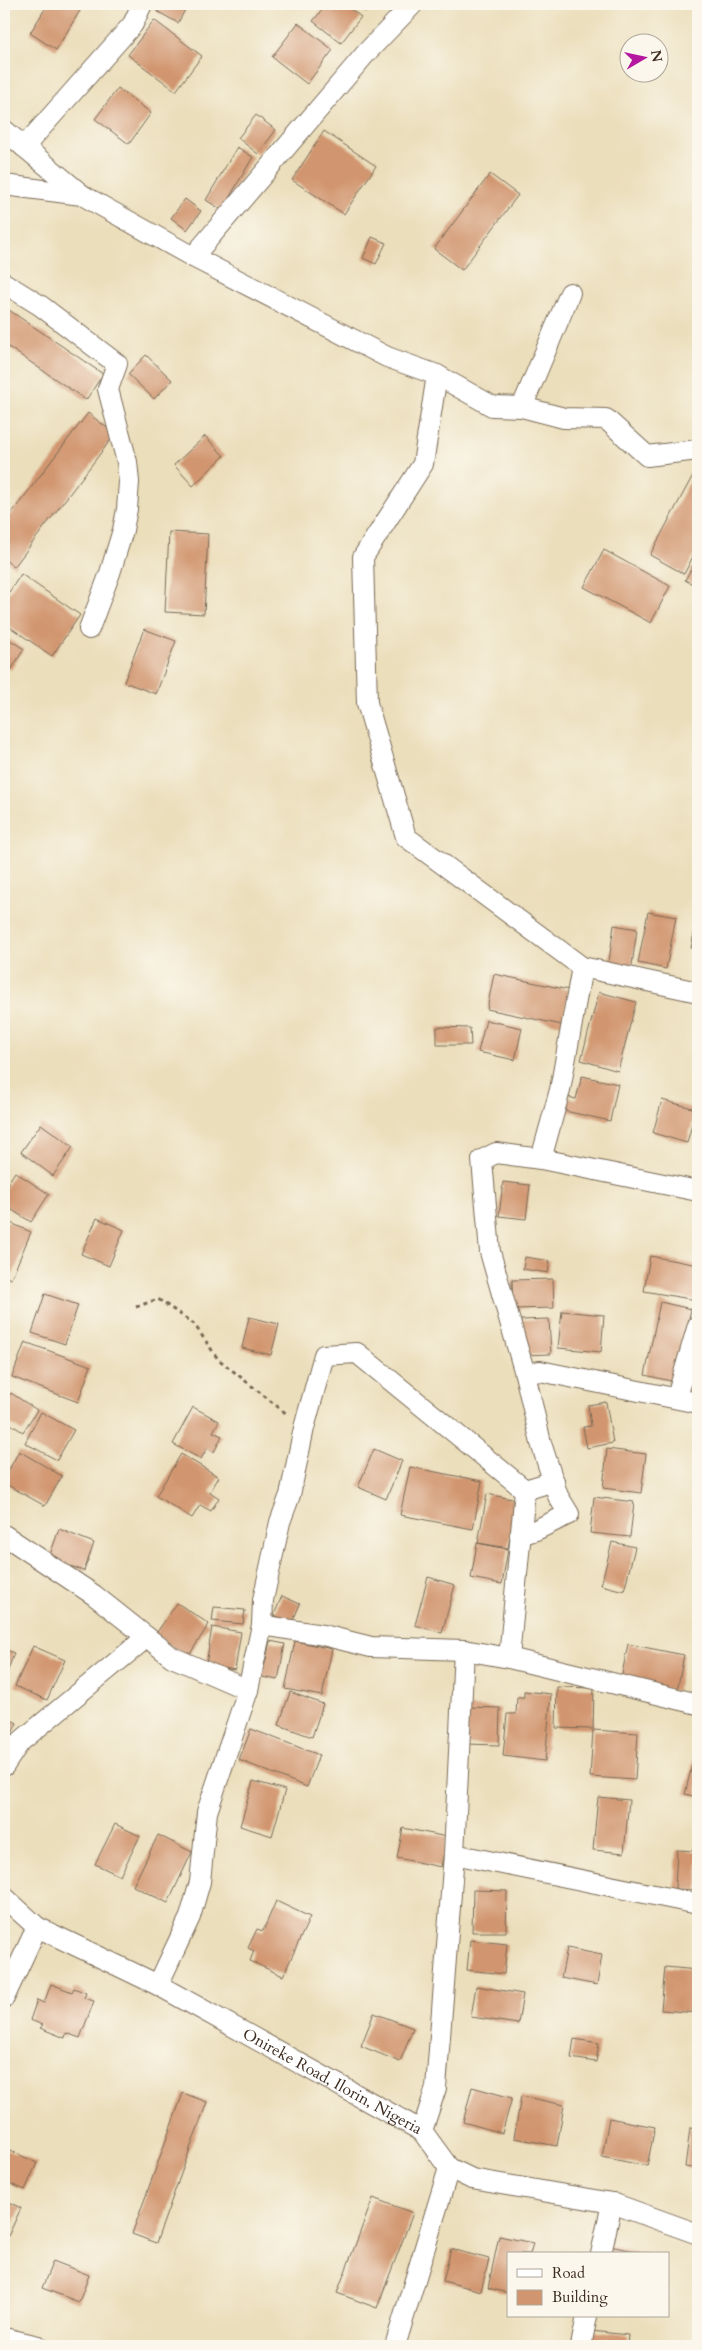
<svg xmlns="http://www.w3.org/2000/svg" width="702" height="2350" font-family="Cardo,serif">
<rect width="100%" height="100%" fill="#fbf7ec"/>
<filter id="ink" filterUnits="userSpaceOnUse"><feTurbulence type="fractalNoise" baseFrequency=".02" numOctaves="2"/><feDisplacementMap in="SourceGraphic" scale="10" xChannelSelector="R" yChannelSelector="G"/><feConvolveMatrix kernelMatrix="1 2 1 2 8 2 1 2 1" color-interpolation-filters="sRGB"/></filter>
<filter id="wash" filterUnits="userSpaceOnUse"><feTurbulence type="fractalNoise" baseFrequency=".0096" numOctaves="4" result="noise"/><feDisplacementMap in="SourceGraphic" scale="20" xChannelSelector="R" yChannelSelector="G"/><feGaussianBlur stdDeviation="1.12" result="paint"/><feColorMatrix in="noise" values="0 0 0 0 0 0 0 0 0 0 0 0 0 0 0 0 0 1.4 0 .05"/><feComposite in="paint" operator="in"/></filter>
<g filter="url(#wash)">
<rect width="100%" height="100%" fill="#ebdebb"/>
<g id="blocks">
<g fill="#d19670">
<path d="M48,4H84L56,50L30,33Z"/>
<path d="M158,4H184L187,6L178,23L155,10Z"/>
<path d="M327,4H344L361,17L341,43L313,21Z"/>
<path d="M356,4H373L365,12Z"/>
<path d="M154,20L202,56L176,91L128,55Z"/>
<path d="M298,23L333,50L307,84L272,57Z"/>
<path d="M118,88L151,113L129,144L95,119Z"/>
<path d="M256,115L276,130L258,154L238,138Z"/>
<path d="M324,131L376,166L344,214L292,180Z"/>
<path d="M237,147L253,157L222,210L206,200Z"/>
<path d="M490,174L518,195L462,270L434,249Z"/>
<path d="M185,199L201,211L187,230L171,218Z"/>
<path d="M372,237L386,243L376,264L363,258Z"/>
<path d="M9,310L103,374L86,400L4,344V318Z"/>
<path d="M146,355L172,380L154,399L128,374Z"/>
<path d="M88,413L115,434L14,567L4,559V523Z"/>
<path d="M205,436L224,456L193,486L174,465Z"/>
<path d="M698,466V547L684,574L650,555Z"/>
<path d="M169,532L208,534L204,614L165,612Z"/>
<path d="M604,550L670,586L651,623L584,587Z"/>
<path d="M698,557V587L685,580Z"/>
<path d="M21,574L80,615L52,656L4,623V600Z"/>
<path d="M144,629L176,641L156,694L124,682Z"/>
<path d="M4,636L24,649L11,670L4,666Z"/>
<path d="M648,912L676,917L666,969L638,963Z"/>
<path d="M697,919H698V950L691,948Z"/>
<path d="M614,925L637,929L631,972L608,969Z"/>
<path d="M494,974L569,990L562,1025L487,1009Z"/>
<path d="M599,992L636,1002L618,1071L581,1060Z"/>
<path d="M486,1020L522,1028L515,1060L478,1052Z"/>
<path d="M437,1027L470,1028L471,1045H437Z"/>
<path d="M582,1076L618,1084L610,1121L565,1111L568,1097L576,1099Z"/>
<path d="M662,1100L696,1109L687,1143L653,1133Z"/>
<path d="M41,1124L73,1147L53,1176L21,1152Z"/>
<path d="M15,1172L49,1194L31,1222L4,1205V1189Z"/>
<path d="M503,1182L530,1185L526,1219L499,1216Z"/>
<path d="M97,1218L124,1230L109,1266L81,1254Z"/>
<path d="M4,1220L31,1232L11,1279L4,1276Z"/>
<path d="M650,1256L698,1265L696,1300L644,1291Z"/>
<path d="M525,1257L550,1261L548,1273L523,1269Z"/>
<path d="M553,1279L554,1308L513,1309L512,1280Z"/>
<path d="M45,1294L78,1305L65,1344L32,1333Z"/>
<path d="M660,1302L691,1309L675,1382L645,1375Z"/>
<path d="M562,1311L604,1315L601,1352L558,1348Z"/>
<path d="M249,1317L279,1324L271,1355L242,1348Z"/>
<path d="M549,1319L551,1354L522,1355L521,1320Z"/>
<path d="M25,1342L91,1366L78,1402L12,1377Z"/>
<path d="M11,1393L37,1410L23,1432L4,1420V1405Z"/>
<path d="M606,1402L613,1443L587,1448L583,1427L591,1426L588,1405Z"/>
<path d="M193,1407L219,1421L213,1432L222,1436L214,1452L207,1448L201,1459L173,1444Z"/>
<path d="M41,1412L74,1430L57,1460L25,1443Z"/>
<path d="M374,1449L402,1461L386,1499L358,1487Z"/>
<path d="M607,1449L646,1454L641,1493L603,1488Z"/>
<path d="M19,1451L62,1476L45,1506L4,1483V1479Z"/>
<path d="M181,1454L219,1477L210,1492L219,1498L211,1511L200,1505L192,1518L156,1496Z"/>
<path d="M410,1467L482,1481L473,1529L400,1515Z"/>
<path d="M487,1494L517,1500L508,1548L478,1543Z"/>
<path d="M594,1497L634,1502L630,1537L590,1533Z"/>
<path d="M59,1529L94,1543L84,1571L49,1558Z"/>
<path d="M612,1542L635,1547L624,1591L601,1585Z"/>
<path d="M477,1543L508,1549L502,1584L471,1578Z"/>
<path d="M428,1577L455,1585L442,1633L415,1625Z"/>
<path d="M282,1596L300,1604L292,1623L274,1615Z"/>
<path d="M177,1603L209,1624L188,1657L155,1635Z"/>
<path d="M214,1607L245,1610L243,1624L212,1621Z"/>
<path d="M212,1627L241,1632L235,1670L206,1665Z"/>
<path d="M270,1641L285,1644L278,1680L262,1677Z"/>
<path d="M295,1641L332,1649L322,1696L285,1689Z"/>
<path d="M628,1644L684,1655L677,1691L621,1679Z"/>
<path d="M33,1646L65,1660L47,1700L15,1686Z"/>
<path d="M4,1649L14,1653L4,1681Z"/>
<path d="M557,1687L594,1688L593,1729L556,1728Z"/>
<path d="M524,1691L551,1694L545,1761L503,1756L507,1714H516L517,1697H524Z"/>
<path d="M290,1692L323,1704L312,1737L279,1725Z"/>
<path d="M467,1707L500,1708L499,1745L466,1744Z"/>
<path d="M4,1716L17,1723L4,1750Z"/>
<path d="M251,1729L319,1755L307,1787L239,1760Z"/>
<path d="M593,1730L638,1733L635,1780L590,1777Z"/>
<path d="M698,1741V1797L685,1794Z"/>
<path d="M253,1781L285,1790L272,1836L240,1826Z"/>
<path d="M598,1797L629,1800L624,1853L593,1850Z"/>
<path d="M115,1824L140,1836L120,1876L95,1864Z"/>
<path d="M403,1828L447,1837L441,1867L397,1858Z"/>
<path d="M158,1835L192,1852L168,1903L133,1886Z"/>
<path d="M677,1850L698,1851V1890L675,1889Z"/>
<path d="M473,1890L507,1891L506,1932H472Z"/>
<path d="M276,1901L310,1917L283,1976L250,1961L254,1951L248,1948L257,1929L263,1931Z"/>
<path d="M470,1940L507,1944L504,1974L467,1970Z"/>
<path d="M567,1948L602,1955L597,1985L561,1978Z"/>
<path d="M665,1967L698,1970V2013L661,2010Z"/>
<path d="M51,1984L72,1992L74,1988L86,1993L84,1998L94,2001L80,2038L66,2033L65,2038L40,2028L43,2025L30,2020L37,2000L44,2003Z"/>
<path d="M476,1986L523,1994L518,2024L471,2017Z"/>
<path d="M374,2013L413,2028L400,2062L361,2046Z"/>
<path d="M574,2039L599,2043L596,2062L571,2058Z"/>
<path d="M472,2087L512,2098L502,2133L463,2122Z"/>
<path d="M183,2093L207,2102L156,2243L132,2234Z"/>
<path d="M521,2096L564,2105L557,2146L514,2138Z"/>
<path d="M609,2118L655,2127L647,2166L602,2157Z"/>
<path d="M690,2128L698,2129V2169L685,2167Z"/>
<path d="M7,2149L37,2163L25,2190L4,2181V2155Z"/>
<path d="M373,2198L413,2213L377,2308L337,2293Z"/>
<path d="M4,2200L21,2208L4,2245Z"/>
<path d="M499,2236L533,2243L530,2254H508V2293L488,2288Z"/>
<path d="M609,2246L645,2253V2254H608Z"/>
<path d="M451,2249L489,2259L481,2291L443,2281Z"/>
<path d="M53,2261L89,2275L79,2302L42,2288Z"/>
<path d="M591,2331L628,2335L627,2346H589Z"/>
</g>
</g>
</g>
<g filter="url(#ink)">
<use href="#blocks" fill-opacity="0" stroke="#796955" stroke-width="1"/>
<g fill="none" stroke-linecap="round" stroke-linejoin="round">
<g stroke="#796955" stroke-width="22">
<g id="minor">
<path d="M4,130L82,195L193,257L387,357L437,375L492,406L522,407L564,418L606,419L647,456L698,450"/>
<path d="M24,147L133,24L142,4"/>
<path d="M4,185L82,195"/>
<path d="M193,257L367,52L413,4"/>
<path d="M4,283L41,306L117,364L108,389L127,462L129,482L127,509L123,530L110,573L89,629"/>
<path d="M437,375L423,464L363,557L367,703L406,837L582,967L698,992"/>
<path d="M522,407L570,293"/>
<path d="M541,1159L698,1191"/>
<path d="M525,1374L540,1371L698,1403"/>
<path d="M677,1397L698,1325"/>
<path d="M4,1535L94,1595L172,1657L248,1690"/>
<path d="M520,1535L536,1530L569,1514L558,1496L541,1443L525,1374L490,1252L482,1160L496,1153L541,1159L560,1090L582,967"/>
<path d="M262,1625L323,1635L371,1647L464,1650L509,1658L525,1490"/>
<path d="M509,1658L698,1704"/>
<path d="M4,1766L20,1742L147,1637"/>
<path d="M454,1854L698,1904"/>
<path id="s1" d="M4,1897L37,1927L158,1985L422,2131L449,2168L472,2179L612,2203L698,2234"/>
<path d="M158,1985L190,1917L200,1882L207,1812L248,1690L262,1625L263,1600L280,1522L290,1495L304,1428L324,1355L357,1353L525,1490L554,1481"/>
<path d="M4,1998L37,1927"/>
<path d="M422,2131L436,2088L454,1854L464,1650"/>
<path d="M601,2254L612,2203"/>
<path d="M4,2338L38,2346"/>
<path d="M395,2346L449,2168"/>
<path d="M581,2346L587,2316"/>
</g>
</g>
<path stroke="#796955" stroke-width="3" stroke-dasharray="4 4" stroke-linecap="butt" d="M136,1307L158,1299L194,1324L218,1359L288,1415"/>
<use href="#minor" stroke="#fff" stroke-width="20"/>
</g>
</g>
<g text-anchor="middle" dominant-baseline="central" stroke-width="4" stroke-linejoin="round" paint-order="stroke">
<g font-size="16" fill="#3b2a1e" stroke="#fbf7ec">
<text stroke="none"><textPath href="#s1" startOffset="378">Onireke Road, Ilorin, Nigeria</textPath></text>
</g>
</g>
<rect width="702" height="2350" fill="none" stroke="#fbf7ec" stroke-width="20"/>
<rect x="507" y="2252" width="162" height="65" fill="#fbf7ec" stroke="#aea59a"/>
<rect x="517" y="2269" width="25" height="8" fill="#ffffff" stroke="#aea59a"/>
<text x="552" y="2278" font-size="15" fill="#3b2a1e">Road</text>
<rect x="517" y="2290" width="25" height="15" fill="#d19670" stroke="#aea59a"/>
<text x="552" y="2302" font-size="15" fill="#3b2a1e">Building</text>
<g transform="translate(644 58) rotate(81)"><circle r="24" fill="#fbf7ec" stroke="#aea59a"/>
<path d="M0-4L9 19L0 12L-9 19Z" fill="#b5179e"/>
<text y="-8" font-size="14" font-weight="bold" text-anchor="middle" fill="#3b2a1e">N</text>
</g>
</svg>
